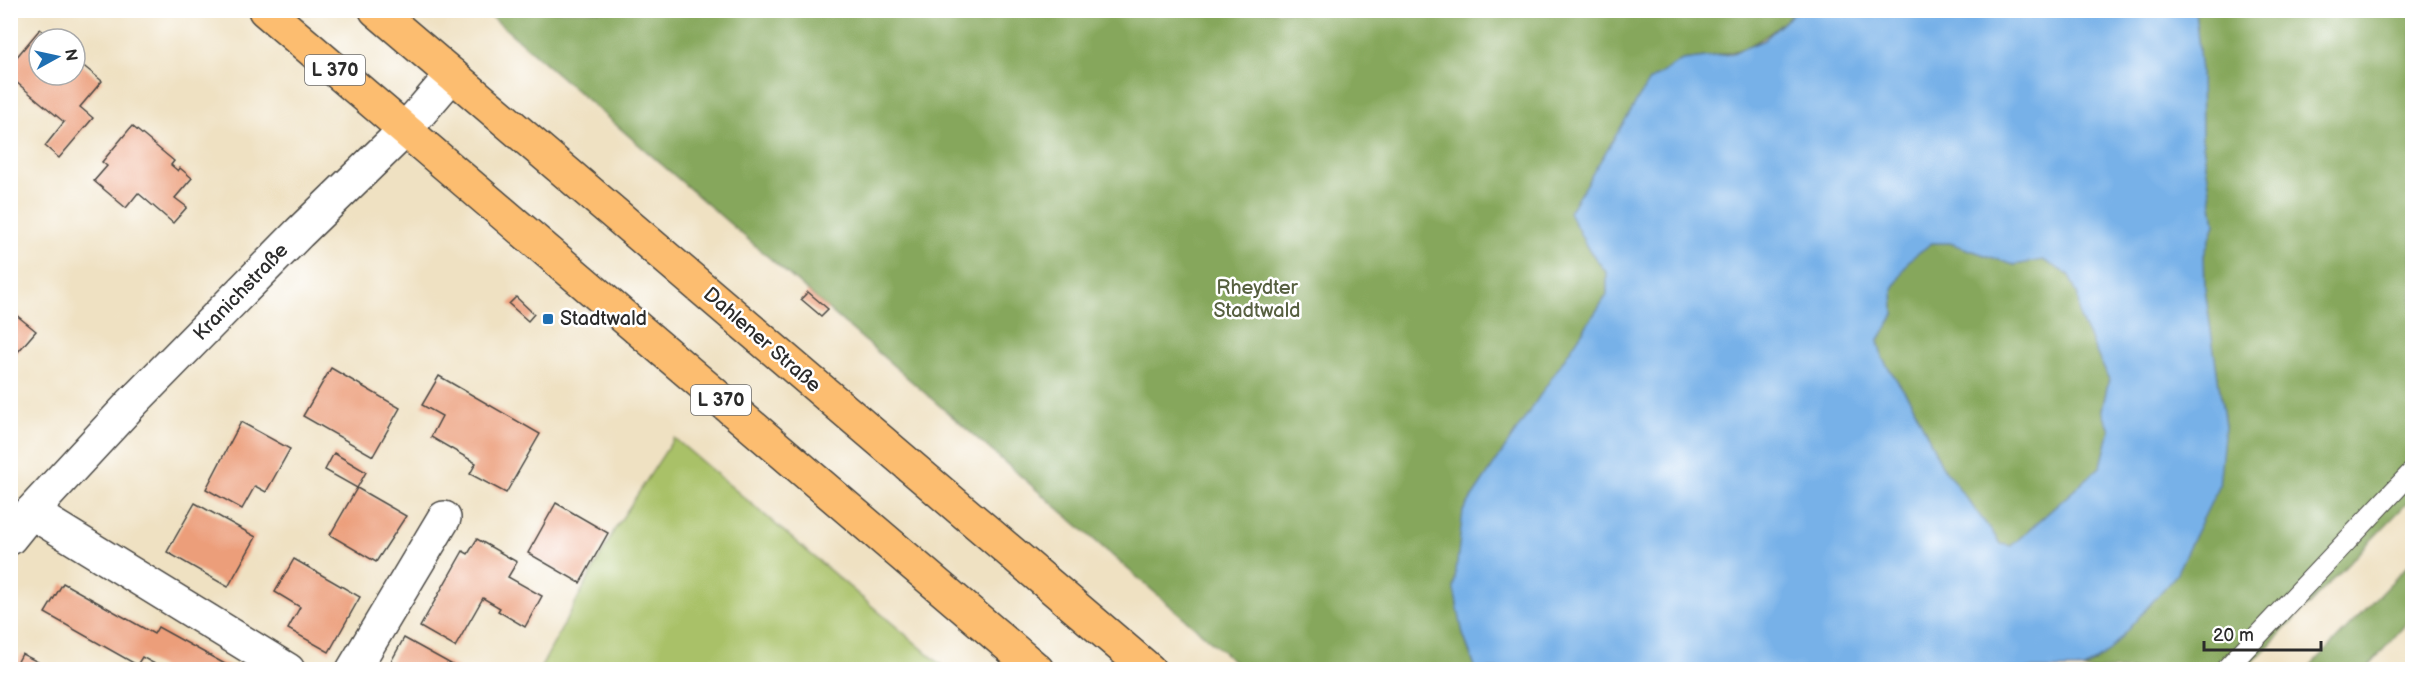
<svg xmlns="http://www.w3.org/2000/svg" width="2423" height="680" font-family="'Balsamiq Sans',sans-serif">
<rect width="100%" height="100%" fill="#fff"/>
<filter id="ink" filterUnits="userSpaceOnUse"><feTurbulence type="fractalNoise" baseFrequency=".0167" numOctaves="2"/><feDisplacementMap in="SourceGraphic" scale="12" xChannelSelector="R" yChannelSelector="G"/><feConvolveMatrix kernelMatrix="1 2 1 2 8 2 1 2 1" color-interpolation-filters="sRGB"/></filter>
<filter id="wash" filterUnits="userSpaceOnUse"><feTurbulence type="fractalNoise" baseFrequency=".008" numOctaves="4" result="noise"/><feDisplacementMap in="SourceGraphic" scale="24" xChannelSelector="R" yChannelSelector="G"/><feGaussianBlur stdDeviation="1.35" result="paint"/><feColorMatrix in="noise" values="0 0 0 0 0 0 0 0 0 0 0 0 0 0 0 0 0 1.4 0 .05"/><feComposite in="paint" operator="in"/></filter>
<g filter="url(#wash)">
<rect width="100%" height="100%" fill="#efe1c2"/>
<path fill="#a9c167" stroke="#6a7649" stroke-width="1.5" d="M674,438L946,669H540L615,529Z"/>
<g fill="#86a75c" stroke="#586944" stroke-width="1.5">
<path d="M485,11H1797C1752,50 1741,53 1682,60L1587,247L1607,273V295L1463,511V634L1476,670L1243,669Z"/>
<path d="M2195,11H2412V498L2246,669L2084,670L2108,652L2225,426L2205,290L2204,255L2215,224L2202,138L2201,72Z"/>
<path d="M1932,243H1950L2014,265L2043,259L2069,275L2078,296L2080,318L2109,379L2102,410L2110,430L2101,466L2011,546L2001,544L1942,466L1912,403L1882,358L1878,341L1894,315L1893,289L1909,259Z"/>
<path d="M2412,561V617L2366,669H2308Z"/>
</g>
<path fill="#77b1e8" stroke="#516e8a" stroke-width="1.5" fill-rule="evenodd" d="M1797,11H2195L2201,72L2202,138L2215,224L2204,255L2205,290L2225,426L2219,486L2175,576L2108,652L2084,669H1476L1463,634L1454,589L1463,511L1607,295V273L1587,247L1569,212L1649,81L1682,60L1731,54L1764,40ZM1932,243H1950L2014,265L2043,260L2069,275L2078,296L2080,318L2109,379L2102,410L2110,430L2101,466L2011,546L2001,544L1942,466L1912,403L1882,358L1878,341L1894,315L1893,289L1909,260Z"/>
<g id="blocks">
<g fill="#ec9e7a">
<path d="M40,29L52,39H39V75H75V59L102,81L80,107L93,118L59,158L45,146L64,122L10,77V65Z"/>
<path d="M132,126L174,161L171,165L178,171L180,168L192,178L175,198L187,207L173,223L138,193L126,208L94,181L107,166L102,162Z"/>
<path d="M808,292L828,309L821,316L801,299Z"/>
<path d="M516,297L534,314L528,321L509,304Z"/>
<path d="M10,310L36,331L10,361Z"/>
<path d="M331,368L400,408L373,456L303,416Z"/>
<path d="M439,376L540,434L506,493L470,474L476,463L431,437L442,416L422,405Z"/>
<path d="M241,422L290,449L266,492L255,486L242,509L206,489Z"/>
<path d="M334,453L366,472L357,488L325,470Z"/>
<path d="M357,488L406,516L376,562L330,535Z"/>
<path d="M195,503L256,537L228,587L167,552Z"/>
<path d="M556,503L608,533L580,583L528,553Z"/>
<path d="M477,539L517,562L508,577L542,596L525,627L498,611L500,608L483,598L455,647L420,627L463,551L468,554Z"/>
<path d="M294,559L360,597L329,652L288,629L300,607L275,592Z"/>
<path d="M63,583L154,634L158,627L234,669H164L142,657L137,665L45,613Z"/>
<path d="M404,638L460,669H387Z"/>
<path d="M22,654L38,662L34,669H14Z"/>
</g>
</g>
</g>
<g filter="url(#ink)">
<use href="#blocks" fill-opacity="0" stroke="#484642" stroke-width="1.5"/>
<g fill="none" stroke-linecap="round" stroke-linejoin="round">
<g stroke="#484642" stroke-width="22">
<path id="service" d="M2225,670L2412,472"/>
</g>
<g stroke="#484642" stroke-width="36">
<g id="minor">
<path d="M31,512L288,670"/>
<path d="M353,670L444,518"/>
</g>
</g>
<g stroke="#484642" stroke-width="36">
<path id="tertiary" d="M10,538L31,512L133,402L299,233L405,130L452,75"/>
</g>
<g stroke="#484642" stroke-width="36">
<g id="primary">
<path d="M265,10L1037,670"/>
<path d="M376,10L1149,670"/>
</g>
</g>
<use href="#service" stroke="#fff" stroke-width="20"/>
<use href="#minor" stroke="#fff" stroke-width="33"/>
<use href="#tertiary" stroke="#fff" stroke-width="33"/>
<use href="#primary" stroke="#fcbd6f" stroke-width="33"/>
</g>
</g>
<rect fill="#1f6fb2" stroke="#fff" stroke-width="2" x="542" y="313" width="12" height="12" rx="3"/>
<g text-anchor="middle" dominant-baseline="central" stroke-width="5" stroke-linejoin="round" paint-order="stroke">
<g fill="#fff" stroke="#6b6b6b" stroke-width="1.5">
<rect x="305" y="55" width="60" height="30" rx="4.5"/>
<rect x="691" y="385" width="60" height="30" rx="4.5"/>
</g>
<g font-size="18" font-weight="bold" fill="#2b2b2b">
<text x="335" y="70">L 370</text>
<text x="721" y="400">L 370</text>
</g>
<g font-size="20" fill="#576040" stroke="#fff">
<text x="1257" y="288">Rheydter<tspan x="1257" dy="23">Stadtwald</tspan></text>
</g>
<g font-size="20" fill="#2b2b2b" stroke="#fff">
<text transform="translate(241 292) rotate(-46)">Kranichstraße</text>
<text transform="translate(762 340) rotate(41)">Dahlener Straße</text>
</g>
<g font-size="20" fill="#2b2b2b" stroke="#fff" text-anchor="start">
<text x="560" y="319">Stadtwald</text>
</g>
</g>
<rect width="2423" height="680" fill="none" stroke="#fff" stroke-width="36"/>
<g transform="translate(57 57) rotate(82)"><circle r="28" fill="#ffffff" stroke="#aaaaaa" stroke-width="1.5"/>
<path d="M0-4.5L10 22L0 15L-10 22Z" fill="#1f6fb2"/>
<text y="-9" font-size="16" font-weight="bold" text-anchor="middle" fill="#2b2b2b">N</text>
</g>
<path d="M2204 641v9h117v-9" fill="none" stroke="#2b2b2b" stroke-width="3"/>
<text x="2213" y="641" font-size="18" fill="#2b2b2b" stroke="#ffffff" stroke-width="4.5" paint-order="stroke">20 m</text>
</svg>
